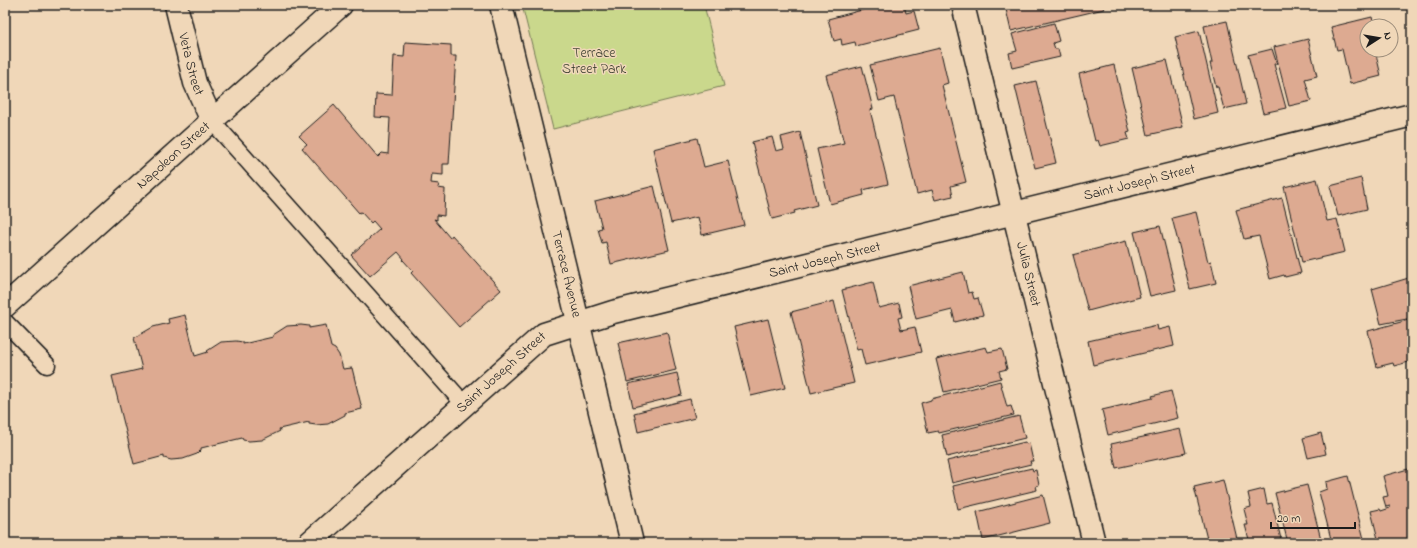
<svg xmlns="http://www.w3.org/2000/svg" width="1417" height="548" font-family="'Indie Flower',sans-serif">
<rect width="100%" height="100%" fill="#f0d7b8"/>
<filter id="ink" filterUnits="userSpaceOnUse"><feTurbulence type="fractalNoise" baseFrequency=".025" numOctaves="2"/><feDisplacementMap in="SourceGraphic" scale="8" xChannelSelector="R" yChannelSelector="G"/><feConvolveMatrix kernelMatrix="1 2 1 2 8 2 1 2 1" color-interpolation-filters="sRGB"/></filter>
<g filter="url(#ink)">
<path fill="#cad88c" stroke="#737a54" d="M522,5H704L724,86L553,129Z"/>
<g fill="#ddaa91" stroke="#1c1c1c">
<path d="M881,5H904L906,13L914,11L919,30L856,46L855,42L842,45L841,39L834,41L828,19Z"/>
<path d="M1005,5H1103L1104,9L1011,31Z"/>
<path d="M1372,17L1374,26H1367V50H1380L1381,53L1376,54L1381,76L1350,84L1342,49L1337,50L1331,27Z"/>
<path d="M1227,21L1246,104L1224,109L1218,87H1216L1210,63H1212L1204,26Z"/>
<path d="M1054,23L1059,41L1053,43L1055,49H1058L1060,57L1012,68L1009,53L1017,51L1012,34Z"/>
<path d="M1199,31L1218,113L1194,119L1175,37Z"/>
<path d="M1308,39L1317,76L1305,79L1311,101L1289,106L1274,47Z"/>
<path d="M405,42L451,45V56H456L449,164H443V175L432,174L431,183L439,184L438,188L445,189L444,216L437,215V220L434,219L450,238L452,235L501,290L459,327L411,273L413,271L403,260L404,259L398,252L370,276L351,255L380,229L373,221L371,223L361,212L359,213L302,148L307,144L299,136L334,105L378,157L382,153L388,154L390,118L375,117L376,94L392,95L394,56L404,57Z"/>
<path d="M940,48L948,83L942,85L966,182L951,186L953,196L935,200L932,190L917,194L894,97L879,101L870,65Z"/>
<path d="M1272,49L1277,64H1274L1286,108L1263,113L1248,55Z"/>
<path d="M1167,60L1183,127L1148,135L1132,68Z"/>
<path d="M1114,65L1130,132L1127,133L1129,139L1100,146L1098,140L1095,141L1079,74Z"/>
<path d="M862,66L873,109L870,110L888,184L863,190L864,195L830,204L817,149L844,143L826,75Z"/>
<path d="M1036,81L1056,163L1035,168L1015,86Z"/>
<path d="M800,132L817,205L794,211L795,213L772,219L752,142L772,137L776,151L784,149L781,137Z"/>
<path d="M697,138L704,167L728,161L744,225L702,235L698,217L671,223L653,149Z"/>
<path d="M1361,178L1367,209L1338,216L1330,186Z"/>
<path d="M1317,179L1327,221L1337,219L1345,252L1302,262L1284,187Z"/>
<path d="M654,186L669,250L611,264L606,242L602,243L598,229L602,228L595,201Z"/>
<path d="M1282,198L1301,273L1285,277L1284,275L1270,279L1259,236L1244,239L1236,210Z"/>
<path d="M1196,212L1208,262L1211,261L1216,283L1190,289L1172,218Z"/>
<path d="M1160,226L1176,290L1150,296L1134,232Z"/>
<path d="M1126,241L1140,297L1088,311L1073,255Z"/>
<path d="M963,272L968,293L972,292L974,299L978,298L983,315L955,322L952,310L916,319L908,286Z"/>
<path d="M1412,277V318L1381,324L1372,289Z"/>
<path d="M873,282L879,308L899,303L902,317L898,318L901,330L915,327L921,352L865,365L861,349L857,350L842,290Z"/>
<path d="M834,301L854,383L811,393L791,312Z"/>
<path d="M185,315L195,356L208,352L207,351L221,342L236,341L243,342V344L273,337V335L287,326L301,325L309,326V328L326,325L331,347L335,349L339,355L343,369L352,368L362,409L345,413V415L328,424L316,425L309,424V422L279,429L280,431L262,440L249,441L243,440L242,438L201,448V450L197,454L183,459L171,460L164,458V456L134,464L112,376L142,369L134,338L153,327L169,323L168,319Z"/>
<path d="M768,319L785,388L751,396L734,327Z"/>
<path d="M1412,319V361L1394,366L1393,363L1377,367L1368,331Z"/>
<path d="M1157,325L1158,330L1170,327L1174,346L1093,365L1088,341Z"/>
<path d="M667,332L676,370L627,382L618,343Z"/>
<path d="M986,347L988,352L1002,349L1007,369L999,371L1001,378L944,392L936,359Z"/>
<path d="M677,373L682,395L633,407L628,384Z"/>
<path d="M1000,381L1007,407L1011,406L1014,415L939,433L938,431L928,433L921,403L931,400V399Z"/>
<path d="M1171,391L1178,418L1108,435L1102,410L1153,398L1152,396Z"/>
<path d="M690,399L695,418L638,432L634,413Z"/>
<path d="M1019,416L1025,438L947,457L942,435Z"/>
<path d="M1180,429L1186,453L1116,468L1111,444Z"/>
<path d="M1321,433L1326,454L1308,458L1303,438Z"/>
<path d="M1025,442L1026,444L1029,443L1033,461H1030L1031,464L952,483L947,461Z"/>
<path d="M1032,468L1033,471L1036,470L1039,485L1036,486L1037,490L958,509L953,486Z"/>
<path d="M1412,468V543H1379L1371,511L1380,509L1381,511L1390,508V506L1386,507L1383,497L1388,496L1383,476Z"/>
<path d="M1348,476L1365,543H1332L1319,492L1327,489L1326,482Z"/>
<path d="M1223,480L1238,543H1208L1194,487Z"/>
<path d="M1307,485L1322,543H1288L1275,493Z"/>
<path d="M1264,489L1267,504L1272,503L1282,543H1250L1245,525H1248L1244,509L1251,507L1248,493Z"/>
<path d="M1043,495L1050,523L983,540L977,512Z"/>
</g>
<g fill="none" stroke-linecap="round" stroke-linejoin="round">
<g stroke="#1c1c1c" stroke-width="19">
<g id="service">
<path d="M212,121L465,405"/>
<path d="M5,322L47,365"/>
</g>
</g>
<g stroke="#1c1c1c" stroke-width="25">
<g id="minor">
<path id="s1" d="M176,5L195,83L212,121"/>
<path id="s2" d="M963,5L1094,543"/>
<path id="s3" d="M5,306L341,5"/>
<path id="s4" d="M309,543L544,334L613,312L1412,115"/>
</g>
</g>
<g stroke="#1c1c1c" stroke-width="25">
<g id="tertiary">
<path id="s5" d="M501,5L632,543"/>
</g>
</g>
<use href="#service" stroke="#f0d7b8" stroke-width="16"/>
<use href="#minor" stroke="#f0d7b8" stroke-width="22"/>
<use href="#tertiary" stroke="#f0d7b8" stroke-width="22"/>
</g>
</g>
<g text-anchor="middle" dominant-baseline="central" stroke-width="3" stroke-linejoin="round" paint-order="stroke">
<g font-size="14" fill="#3f4232" stroke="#f0d7b8">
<text x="594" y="53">Terrace<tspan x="594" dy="16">Street Park</tspan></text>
</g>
<g font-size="14" fill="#1c1c1c" stroke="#f0d7b8">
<text stroke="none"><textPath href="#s1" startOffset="61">Veta Street</textPath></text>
<text stroke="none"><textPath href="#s3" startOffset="226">Napoleon Street</textPath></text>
<text stroke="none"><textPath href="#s4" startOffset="929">Saint Joseph Street</textPath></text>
<text stroke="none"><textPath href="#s4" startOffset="605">Saint Joseph Street</textPath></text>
<text stroke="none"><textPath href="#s5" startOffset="277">Terrace Avenue</textPath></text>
<text stroke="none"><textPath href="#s2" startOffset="277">Julia Street</textPath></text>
<text stroke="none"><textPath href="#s4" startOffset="257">Saint Joseph Street</textPath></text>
</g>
</g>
<rect width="1417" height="548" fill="none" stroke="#f0d7b8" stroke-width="20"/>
<rect x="10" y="10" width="1397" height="528" fill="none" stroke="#1c1c1c" stroke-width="1.5" filter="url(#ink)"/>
<g transform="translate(1379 38) rotate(78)"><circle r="19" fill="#f0d7b8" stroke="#9b8c7a"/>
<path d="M0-3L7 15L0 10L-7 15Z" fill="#1c1c1c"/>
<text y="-6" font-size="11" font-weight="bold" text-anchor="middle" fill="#1c1c1c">N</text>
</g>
<path d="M1271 522v6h84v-6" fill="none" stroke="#1c1c1c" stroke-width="2"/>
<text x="1277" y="522" font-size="12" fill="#1c1c1c" stroke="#f0d7b8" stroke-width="3" paint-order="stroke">20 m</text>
</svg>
